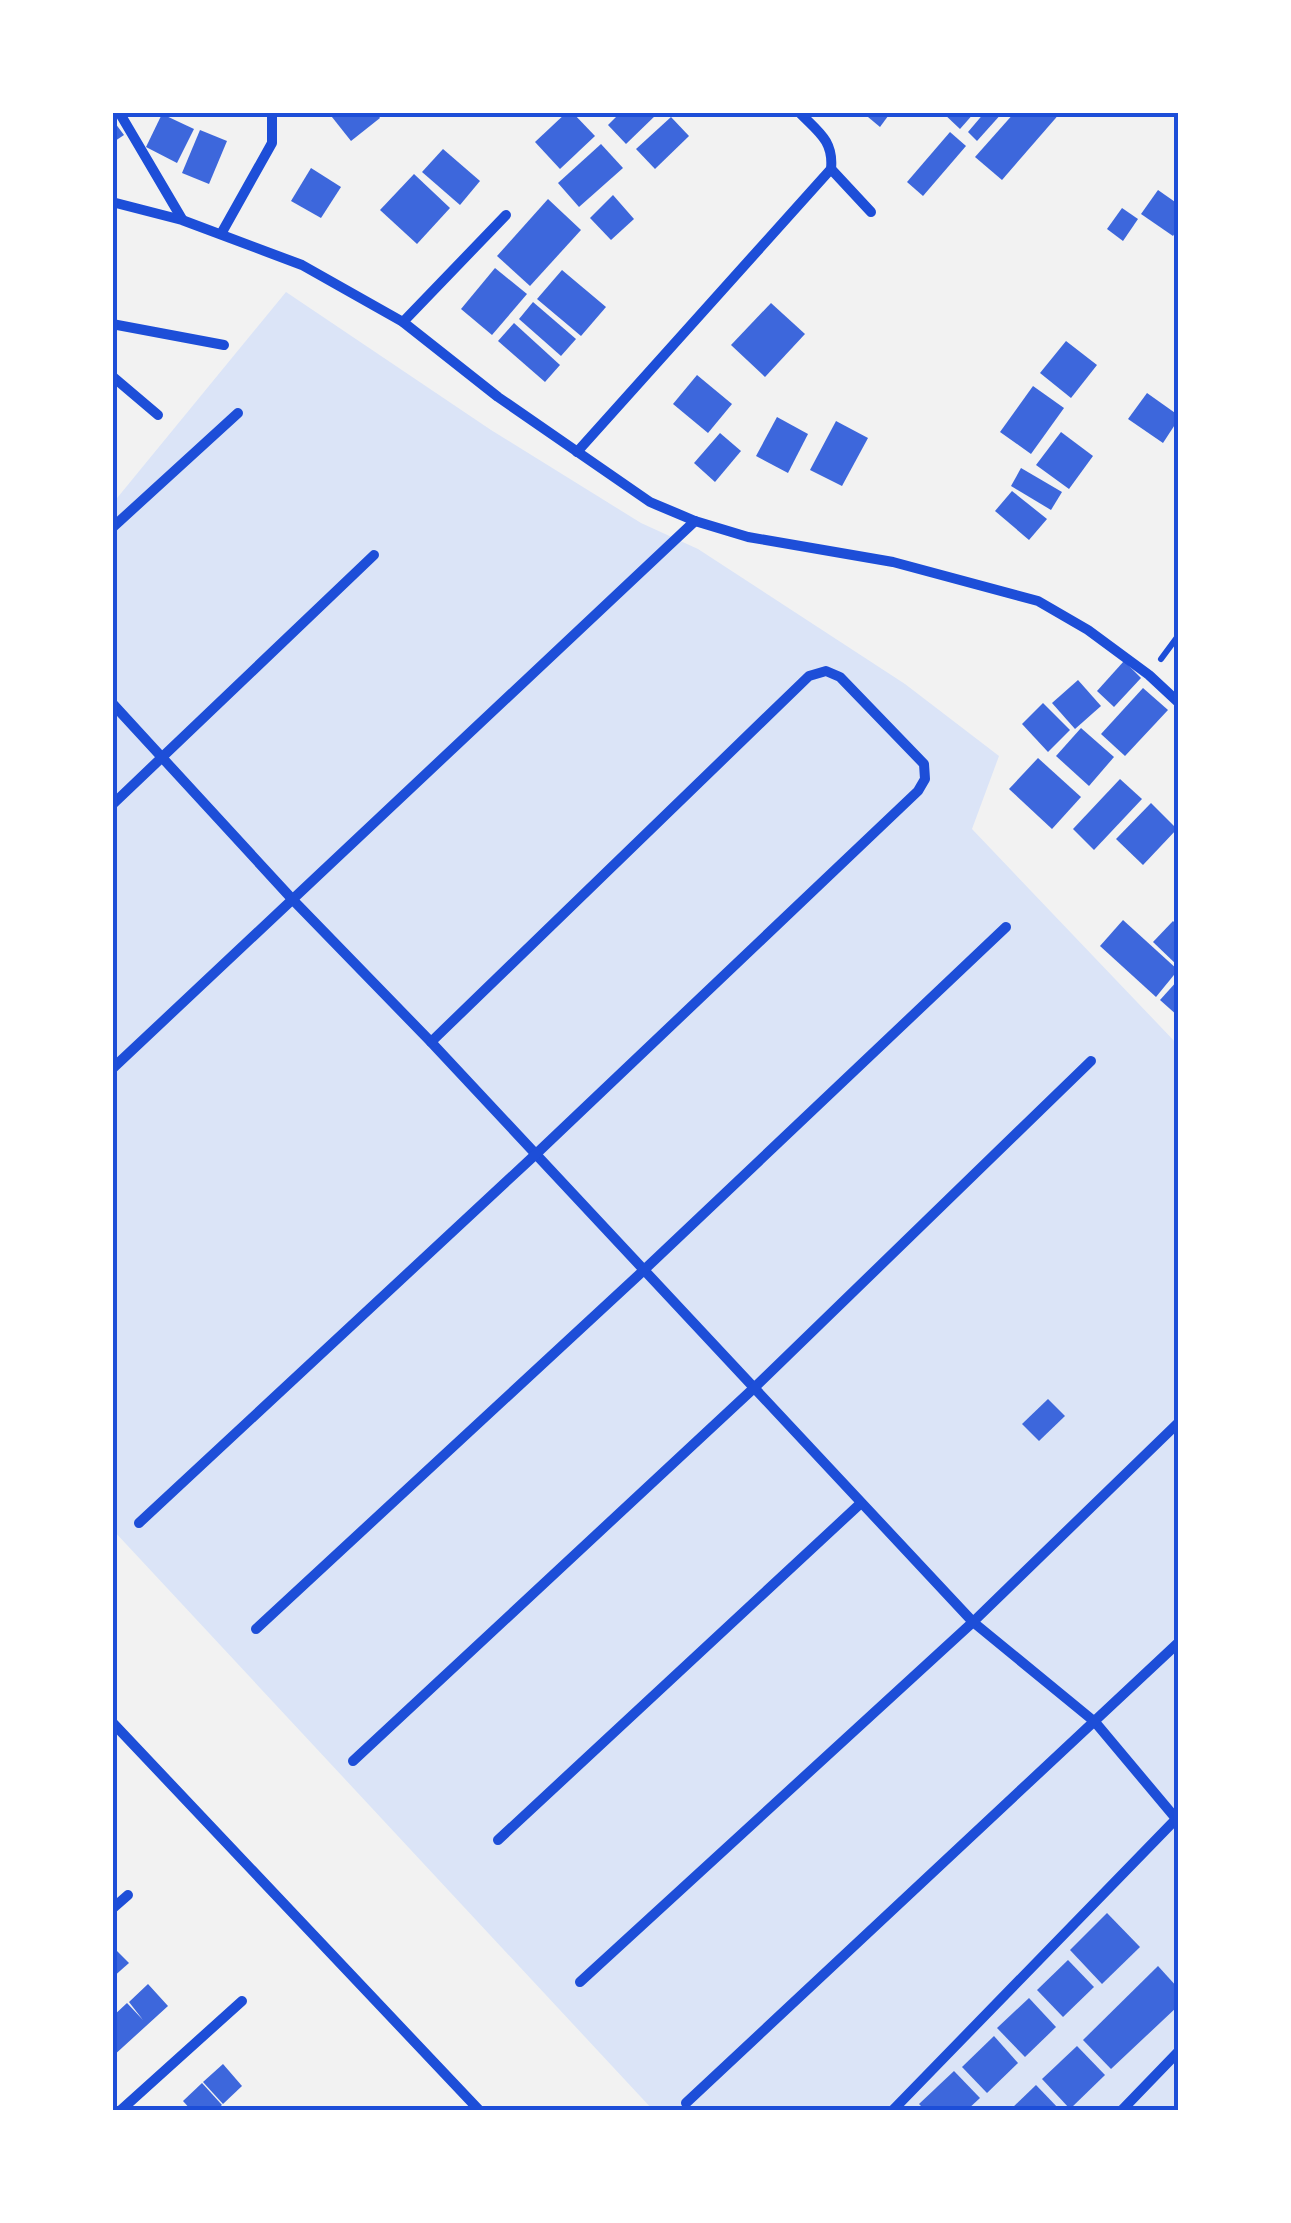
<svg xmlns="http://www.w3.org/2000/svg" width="1291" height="2223" font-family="Inter,sans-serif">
<rect width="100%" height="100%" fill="#f2f2f2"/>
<path fill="#dbe4f7" d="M286,292L491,430L641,523L698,549L905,684L999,756L972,829L1178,1045V2110H653L113,1530V503Z"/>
<g fill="#3d67dc">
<path d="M328,112H376L380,118L351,141Z"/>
<path d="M567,112H572L595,136L560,169L535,142Z"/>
<path d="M621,112H659L626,144L608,125Z"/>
<path d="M862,112H891L880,127Z"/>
<path d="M942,112H975L960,129Z"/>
<path d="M985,112H1003L977,141L968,132Z"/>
<path d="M1015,112H1061L1002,180L975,157Z"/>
<path d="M162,114L194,129L177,163L146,147Z"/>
<path d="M671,117L689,136L655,169L636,149Z"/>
<path d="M112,119L124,135L112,143Z"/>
<path d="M200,130L227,141L209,184L182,173Z"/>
<path d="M950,132L966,146L923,196L907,182Z"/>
<path d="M601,144L623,168L579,207L558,183Z"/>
<path d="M443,149L480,181L460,205L422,172Z"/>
<path d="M311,168L341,187L321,218L291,201Z"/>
<path d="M414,174L450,208L417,244L380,210Z"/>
<path d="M1158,190L1178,204V229L1173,236L1141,214Z"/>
<path d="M613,195L634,219L611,240L590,218Z"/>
<path d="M548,199L581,230L530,286L497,256Z"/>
<path d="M1122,208L1138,219L1123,241L1107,229Z"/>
<path d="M495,268L527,294L492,335L461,309Z"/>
<path d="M562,270L606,307L581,336L537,299Z"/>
<path d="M533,302L576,339L561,356L519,319Z"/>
<path d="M771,303L805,334L765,377L731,345Z"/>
<path d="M514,323L560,365L545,382L498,341Z"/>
<path d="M1066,341L1097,365L1071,398L1040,373Z"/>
<path d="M697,375L732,404L708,433L673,404Z"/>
<path d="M1033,386L1064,408L1031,454L1000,432Z"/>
<path d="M1147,393L1178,415V420L1163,443L1128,419Z"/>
<path d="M777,417L808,434L788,473L756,456Z"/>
<path d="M836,421L868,438L842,486L810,470Z"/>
<path d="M1061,432L1093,456L1069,489L1036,465Z"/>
<path d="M720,433L741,451L715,482L694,463Z"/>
<path d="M1021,468L1062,492L1051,510L1011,486Z"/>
<path d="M1012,491L1047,519L1029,540L995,511Z"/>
<path d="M1124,661L1141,678L1114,707L1097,691Z"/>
<path d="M1078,680L1101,706L1075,729L1052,703Z"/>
<path d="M1143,688L1168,710L1125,756L1101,734Z"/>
<path d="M1043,703L1070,730L1048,752L1022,724Z"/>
<path d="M1081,728L1114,757L1089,786L1056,756Z"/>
<path d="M1038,758L1081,797L1052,829L1009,789Z"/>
<path d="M1120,779L1142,799L1094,850L1073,829Z"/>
<path d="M1151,803L1177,829L1143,865L1116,839Z"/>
<path d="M1123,920L1178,970L1156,997L1100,946Z"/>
<path d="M1173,921L1178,926V966L1153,942Z"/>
<path d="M1178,980V1016L1160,1000Z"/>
<path d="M1048,1399L1065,1416L1039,1441L1022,1424Z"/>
<path d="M1107,1913L1140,1947L1102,1984L1070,1950Z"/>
<path d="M112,1946L129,1963L112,1978Z"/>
<path d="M1068,1960L1094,1987L1063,2017L1037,1990Z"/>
<path d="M1158,1966L1178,1988V2006L1111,2069L1083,2040Z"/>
<path d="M148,1984L168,2006L112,2057V2017L127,2003L143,2020L129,2002Z"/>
<path d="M1029,1998L1056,2027L1025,2057L997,2028Z"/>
<path d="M994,2036L1018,2063L987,2093L962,2067Z"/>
<path d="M1077,2046L1105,2075L1070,2109L1042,2079Z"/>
<path d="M223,2064L242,2086L223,2104L203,2082Z"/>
<path d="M954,2071L980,2098L967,2110H925L919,2104Z"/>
<path d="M202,2083L222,2105L216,2110H191L183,2101Z"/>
<path d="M1036,2085L1060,2110H1010Z"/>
</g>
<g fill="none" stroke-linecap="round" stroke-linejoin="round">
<path stroke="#1d4ed8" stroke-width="6" d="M1161,659L1178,636"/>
<g stroke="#1d4ed8" stroke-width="10">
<path d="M119,112L182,219"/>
<path d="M831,169L871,212"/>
<path d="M112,202L182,220L302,265L403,322L498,397L650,502L695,521L748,537L893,562L1038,601L1088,630L1149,675L1178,702"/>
<path d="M221,234L272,143V112"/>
<path d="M403,322L506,215"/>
<path d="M112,324L224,345"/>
<path d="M112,376L158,415"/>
<path d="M577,452L831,169C834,140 817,131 799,112"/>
<path d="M112,528L238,413"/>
<path d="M112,703L293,900L431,1042L973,1622L1095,1722L1178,1821"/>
<path d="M112,805L374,555"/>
<path d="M112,1069L695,521"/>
<path d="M139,1523L536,1154L918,791L925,779L924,764L840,677L826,671L809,676L431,1042"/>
<path d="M256,1629L644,1270L1006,927"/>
<path d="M112,1722L479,2110"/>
<path d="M353,1761L754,1388L1091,1061"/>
<path d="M498,1840L861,1503"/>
<path d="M112,1909L128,1895"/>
<path d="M580,1982L973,1622L1178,1423"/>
<path d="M686,2103L1178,1643"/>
<path d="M121,2110L242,2001"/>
<path d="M893,2110L1178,1817"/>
<path d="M1122,2110L1178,2052"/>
</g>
</g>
<rect width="1291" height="2223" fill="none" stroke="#ffffff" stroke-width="230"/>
<rect x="115" y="115" width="1061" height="1993" fill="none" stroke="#1d4ed8" stroke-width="4"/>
</svg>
